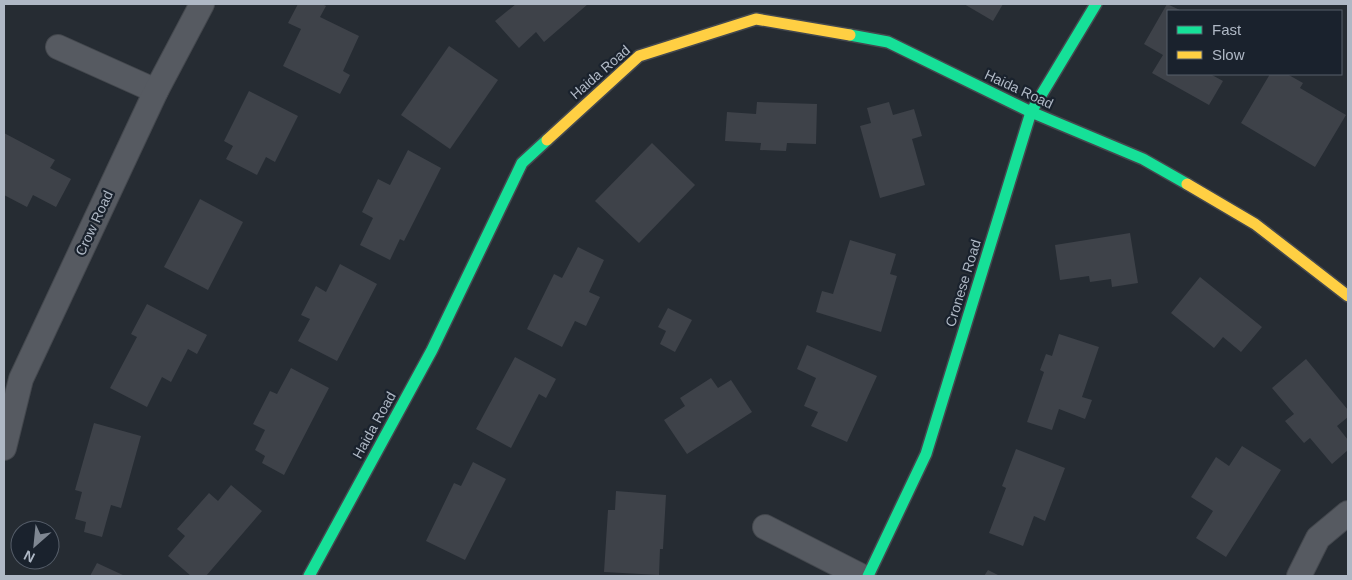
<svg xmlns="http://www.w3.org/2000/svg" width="1352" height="580" font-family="Helvetica,sans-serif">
<rect width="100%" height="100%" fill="#262c33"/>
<g fill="#3e4249">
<path d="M298,4H322L326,6L320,17L359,36L343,71L350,75L340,94L283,66L301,29L288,23Z"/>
<path d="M516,4H588L544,42L536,32L519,48L495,21Z"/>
<path d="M964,4H1003L993,21Z"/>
<path d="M1167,4L1182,11H1168V74H1213L1212,75L1223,81L1209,105L1152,73L1163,55L1144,44Z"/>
<path d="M449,46L498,80L450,149L401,115Z"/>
<path d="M1270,74H1287L1303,83L1300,88L1346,115L1315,167L1241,123Z"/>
<path d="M249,91L298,116L275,162L266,157L257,175L226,159L233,146L224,141Z"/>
<path d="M757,102L817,104L816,144L787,143L786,151L760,150L761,143L725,141L727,112L756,114Z"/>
<path d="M889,102L893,115L914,109L922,136L912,139L925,185L880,198L860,126L871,123L867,108Z"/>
<path d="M4,133L55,160L50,168L71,179L56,207L33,195L27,207L4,195Z"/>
<path d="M652,143L695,185L639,243L595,201Z"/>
<path d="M408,150L441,168L404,241L400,239L390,260L360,245L373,218L362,212L378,179L390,185Z"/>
<path d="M200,199L243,222L208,290L164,267Z"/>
<path d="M1130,233L1138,283L1112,287L1111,279L1090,282L1089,276L1060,280L1055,245Z"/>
<path d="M850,240L896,254L890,274L897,276L881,332L816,312L822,291L833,294Z"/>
<path d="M578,247L604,260L589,292L600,297L586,326L575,321L562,347L527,329L554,274L562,278Z"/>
<path d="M340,264L377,284L337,361L298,341L310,319L301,315L316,286L326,292Z"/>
<path d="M1200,277L1262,327L1241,352L1223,337L1214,348L1171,313Z"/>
<path d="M147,304L207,335L197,354L188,349L171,382L162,377L147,407L110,388L137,337L131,334Z"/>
<path d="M668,308L692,320L675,352L660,344L666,331L658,327Z"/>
<path d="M1059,334L1099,347L1082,397L1092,400L1085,419L1059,409L1052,430L1027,422L1044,372L1040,370L1046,354L1052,356Z"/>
<path d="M807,345L877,376L847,442L811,426L818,412L804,406L816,378L797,369Z"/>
<path d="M515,357L556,379L546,398L539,394L511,448L476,429Z"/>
<path d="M1306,359L1348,410V417L1337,426L1348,440V450L1332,464L1310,438L1304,443L1285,421L1294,414L1272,388Z"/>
<path d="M291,368L329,388L284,475L262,463L265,456L255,450L265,430L253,424L270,391L277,394Z"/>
<path d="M711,378L718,388L731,380L752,412L687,454L664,420L685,406L680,398Z"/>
<path d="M94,423L141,436L121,508L111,505L102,537L84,532L86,522L75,519L82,492L75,490Z"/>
<path d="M1242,446L1281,470L1226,557L1196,538L1213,511L1191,497L1216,457L1229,466Z"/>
<path d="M1016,449L1065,468L1045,521L1034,516L1023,546L989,533L1006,488L1002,486Z"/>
<path d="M473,462L506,479L465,560L426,541L454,483L461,486Z"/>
<path d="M231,485L262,511L206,576H191L168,556L185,536L177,529L209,493L218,501Z"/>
<path d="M616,491L666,495L663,549H660L659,575L604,572L608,510H615Z"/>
<path d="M97,563L125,576H90Z"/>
<path d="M988,570L1000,576H984Z"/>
</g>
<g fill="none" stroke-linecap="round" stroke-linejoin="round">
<g stroke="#44484e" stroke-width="26">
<g id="street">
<path d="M58,47L156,91"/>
<path d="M4,448L21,379L156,91L202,4"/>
<path d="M765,527L861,576"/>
<path d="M1299,576L1318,538L1348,513"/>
</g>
</g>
<g stroke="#44484e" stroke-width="14">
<g id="fast">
<path d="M850,35L888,42L1031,112L1143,159L1187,184"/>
<path d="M309,576L432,350L522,163L547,140"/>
<path d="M868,576L926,454L1031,112L1096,4"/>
</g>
</g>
<g stroke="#44484e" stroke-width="14">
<g id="slow">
<path d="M547,140L639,56L756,19L850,35"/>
<path d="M1187,184L1255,224L1348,296"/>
</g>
</g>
<use href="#street" stroke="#565a61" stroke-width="24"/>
<use href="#fast" stroke="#16e098" stroke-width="11"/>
<use href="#slow" stroke="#ffcf43" stroke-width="11"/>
</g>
<g text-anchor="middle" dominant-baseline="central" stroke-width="4.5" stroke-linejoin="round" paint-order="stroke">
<g font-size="14" fill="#afb8c5" stroke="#1a222d">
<text transform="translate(600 72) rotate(-41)">Haida Road</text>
<text transform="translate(1019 89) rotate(25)">Haida Road</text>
<text transform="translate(94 223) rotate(-65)">Crow Road</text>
<text transform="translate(963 283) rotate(-73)">Cronese Road</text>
<text transform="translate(374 425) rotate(-61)">Haida Road</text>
</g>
</g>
<rect width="1352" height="580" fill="none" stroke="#afb8c5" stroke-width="10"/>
<rect x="1167" y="10" width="175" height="65" fill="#1a222d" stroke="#565e6a"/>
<rect x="1177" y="26" width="25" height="8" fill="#16e098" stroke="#565e6a"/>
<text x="1212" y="35" font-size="15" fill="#afb8c5">Fast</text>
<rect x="1177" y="51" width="25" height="8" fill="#ffcf43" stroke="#565e6a"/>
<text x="1212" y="60" font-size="15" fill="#afb8c5">Slow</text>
<g transform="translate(35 545) rotate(207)"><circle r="24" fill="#1a222d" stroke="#565e6a"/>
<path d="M0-4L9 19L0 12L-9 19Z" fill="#7f8792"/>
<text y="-8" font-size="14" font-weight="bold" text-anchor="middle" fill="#afb8c5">N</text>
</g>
</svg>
